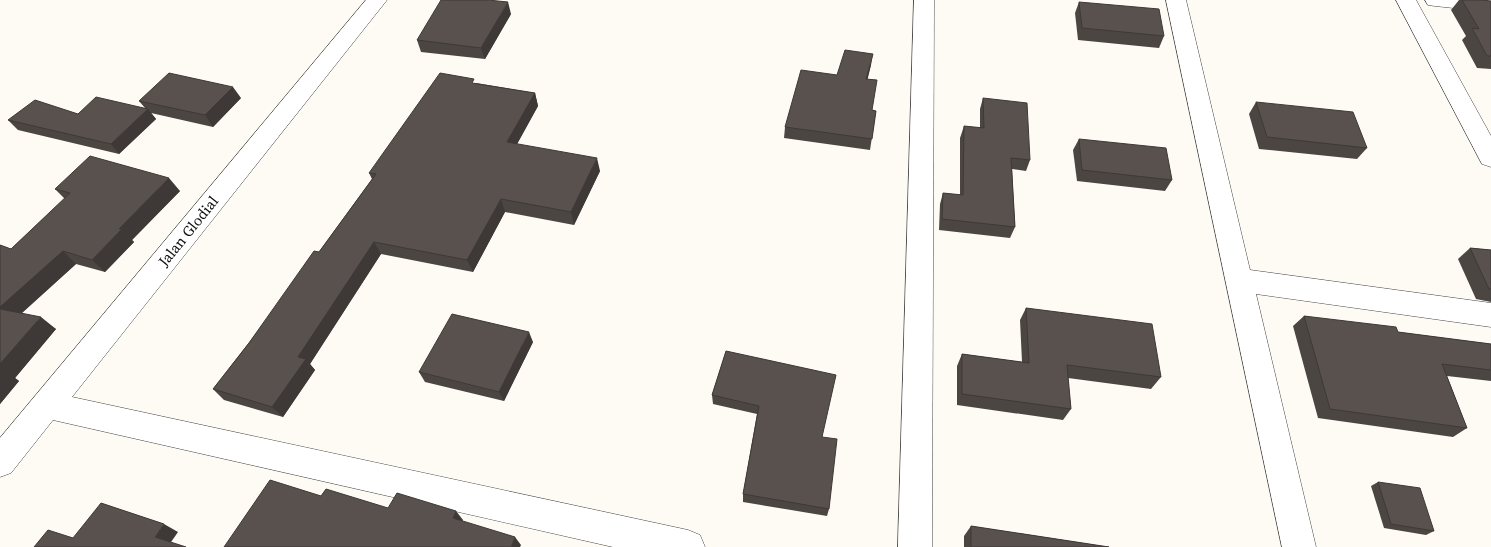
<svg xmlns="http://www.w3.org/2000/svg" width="1491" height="547" font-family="'Source Serif 4',serif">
<rect width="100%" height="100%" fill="#fefbf5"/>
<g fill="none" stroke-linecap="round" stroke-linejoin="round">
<g stroke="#434343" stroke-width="1">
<g id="minor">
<path d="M366,0H387L72,397L688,530L700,535L705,547H613L53,420L11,473L0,477V438Z"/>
<path d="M914,0H934L932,547H898Z"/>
<path d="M1166,0H1186L1250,270L1491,303V327L1256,294L1316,547H1282Z"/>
<path d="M1396,0H1416L1491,136V167L1482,164Z"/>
<path d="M1425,0H1491V12L1435,6L1428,5Z"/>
</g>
</g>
<use href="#minor" fill="#fff" fill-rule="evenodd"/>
</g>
<g fill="#4c4643">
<path d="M1459,0H1481L1491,1V69L1477,68L1462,40L1466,36L1451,10Z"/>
<path d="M1079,2L1164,36L1159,48L1078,40L1075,13Z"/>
<path d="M511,14L485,59L421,52L417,40Z"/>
<path d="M871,65L867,79L872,110L876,111L870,150L784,138L785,127L837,75Z"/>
<path d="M476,83L535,93L538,106L517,144L600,171L574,225L505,212L473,272L381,254L310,364L315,370L283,417L224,400L213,389L319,252L372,179L369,173Z"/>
<path d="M241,98L213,127L151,113L156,119L119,154L18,130L8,120L145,108L139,101Z"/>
<path d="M983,98L1030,160L1026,171L1012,169L1015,227L1010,238L939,230L940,204L943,193L960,195V138L964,126L980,128V109Z"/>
<path d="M1256,102L1367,148L1357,159L1259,149L1249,114Z"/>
<path d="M1079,139L1172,180L1165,191L1077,181L1073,150Z"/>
<path d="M55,189L180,191L132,240L134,242L105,272L76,264L22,313L56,329L15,378L19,381L0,404V245L11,249L65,199Z"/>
<path d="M1470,248L1491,250V302L1476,299L1458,259Z"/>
<path d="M1026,308L1161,377L1151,389L1068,378L1071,409L1063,420L957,405V366L962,354L1022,362L1020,320Z"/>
<path d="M1304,316L1398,332L1491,344V381L1447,376L1467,428L1453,437L1318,418L1293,326Z"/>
<path d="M533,342L504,401L425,382L419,372Z"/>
<path d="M726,351L823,437L829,509L827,516L743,502V494L757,414L713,404L712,395Z"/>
<path d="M1378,482L1434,531L1426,535L1384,528L1371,486Z"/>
<path d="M971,526L1109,547H964V536Z"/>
</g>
<g fill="#3e3937">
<path d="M508,2L511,14L485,59L481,48Z"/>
<path d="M873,54L871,65L865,90L866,79Z"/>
<path d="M233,87L241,98L213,127L205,115Z"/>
<path d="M535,93L538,106L511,155L507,142Z"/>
<path d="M148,109L156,119L119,154L111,144Z"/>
<path d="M597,158L600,171L574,225L571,212Z"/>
<path d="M169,178L180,191L132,240L134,242L105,272L92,260L119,229Z"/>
<path d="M501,199L505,212L473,272L467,260Z"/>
<path d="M374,242L381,254L310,364L315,370L283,417L272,407L298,357Z"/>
<path d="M63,251L76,264L14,320L0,310V307Z"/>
<path d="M41,317L56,329L15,378L19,381L0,404V364Z"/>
<path d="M529,332L533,342L504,401L499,392Z"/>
<path d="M456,511L463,520L460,526L453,518Z"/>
<path d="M164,524L178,532L169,545L155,537Z"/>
<path d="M515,537L521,545L520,547H511Z"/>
</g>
<g fill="#58514e" stroke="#3e3937">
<path d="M441,0H488L508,2L481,48L417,40Z"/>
<path d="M1462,0H1481L1491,1V56H1487L1472,28L1479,29Z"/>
<path d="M1079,2L1159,9L1164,36L1082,28Z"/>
<path d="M845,50L873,54L866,79L877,80L872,110L876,111L872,139L785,127L801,70L837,75Z"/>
<path d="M169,73L233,87L205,115L139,101Z"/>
<path d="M440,73L474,79L472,83L535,93L507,142L597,158L571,212L501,199L467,260L374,242L298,357L306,359L272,407L213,389L249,343L314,251L319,252L376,174L369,173Z"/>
<path d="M96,97L148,109L111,144L8,120L35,100L78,114Z"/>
<path d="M983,98L1027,103L1030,160L1011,158L1015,227L942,219L943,193L963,195L964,126L984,128Z"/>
<path d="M1256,102L1353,112L1367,148L1267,137Z"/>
<path d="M1079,139L1166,148L1172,180L1082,170Z"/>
<path d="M90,156L169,178L119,229H122L92,260L63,251L0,307V245L11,249L70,193L55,189Z"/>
<path d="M1470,248L1491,250V289H1489Z"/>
<path d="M1026,308L1152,324L1161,377L1067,365L1071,409L962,394V354L1029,363Z"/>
<path d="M0,309L41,317L0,364Z"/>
<path d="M452,314L529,332L499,392L419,372Z"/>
<path d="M1304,316L1396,327L1398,332L1491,344V370L1442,364L1467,428L1330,409Z"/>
<path d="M726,351L836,375L822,437L837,439L829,509L743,494L759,406L712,395Z"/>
<path d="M270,480L321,496L326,489L388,508L397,493L456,511L453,518L515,537L511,547H224Z"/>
<path d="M1378,482L1420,488L1434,531L1391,524Z"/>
<path d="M101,503L164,524L155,537L186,547H34L48,530L73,538Z"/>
<path d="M971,526L1109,547H971Z"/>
</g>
<g text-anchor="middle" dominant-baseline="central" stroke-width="5" stroke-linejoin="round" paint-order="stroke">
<g font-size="15" fill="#101010" stroke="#fff">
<text transform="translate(188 231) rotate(-51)">Jalan Glodial</text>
</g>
</g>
</svg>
